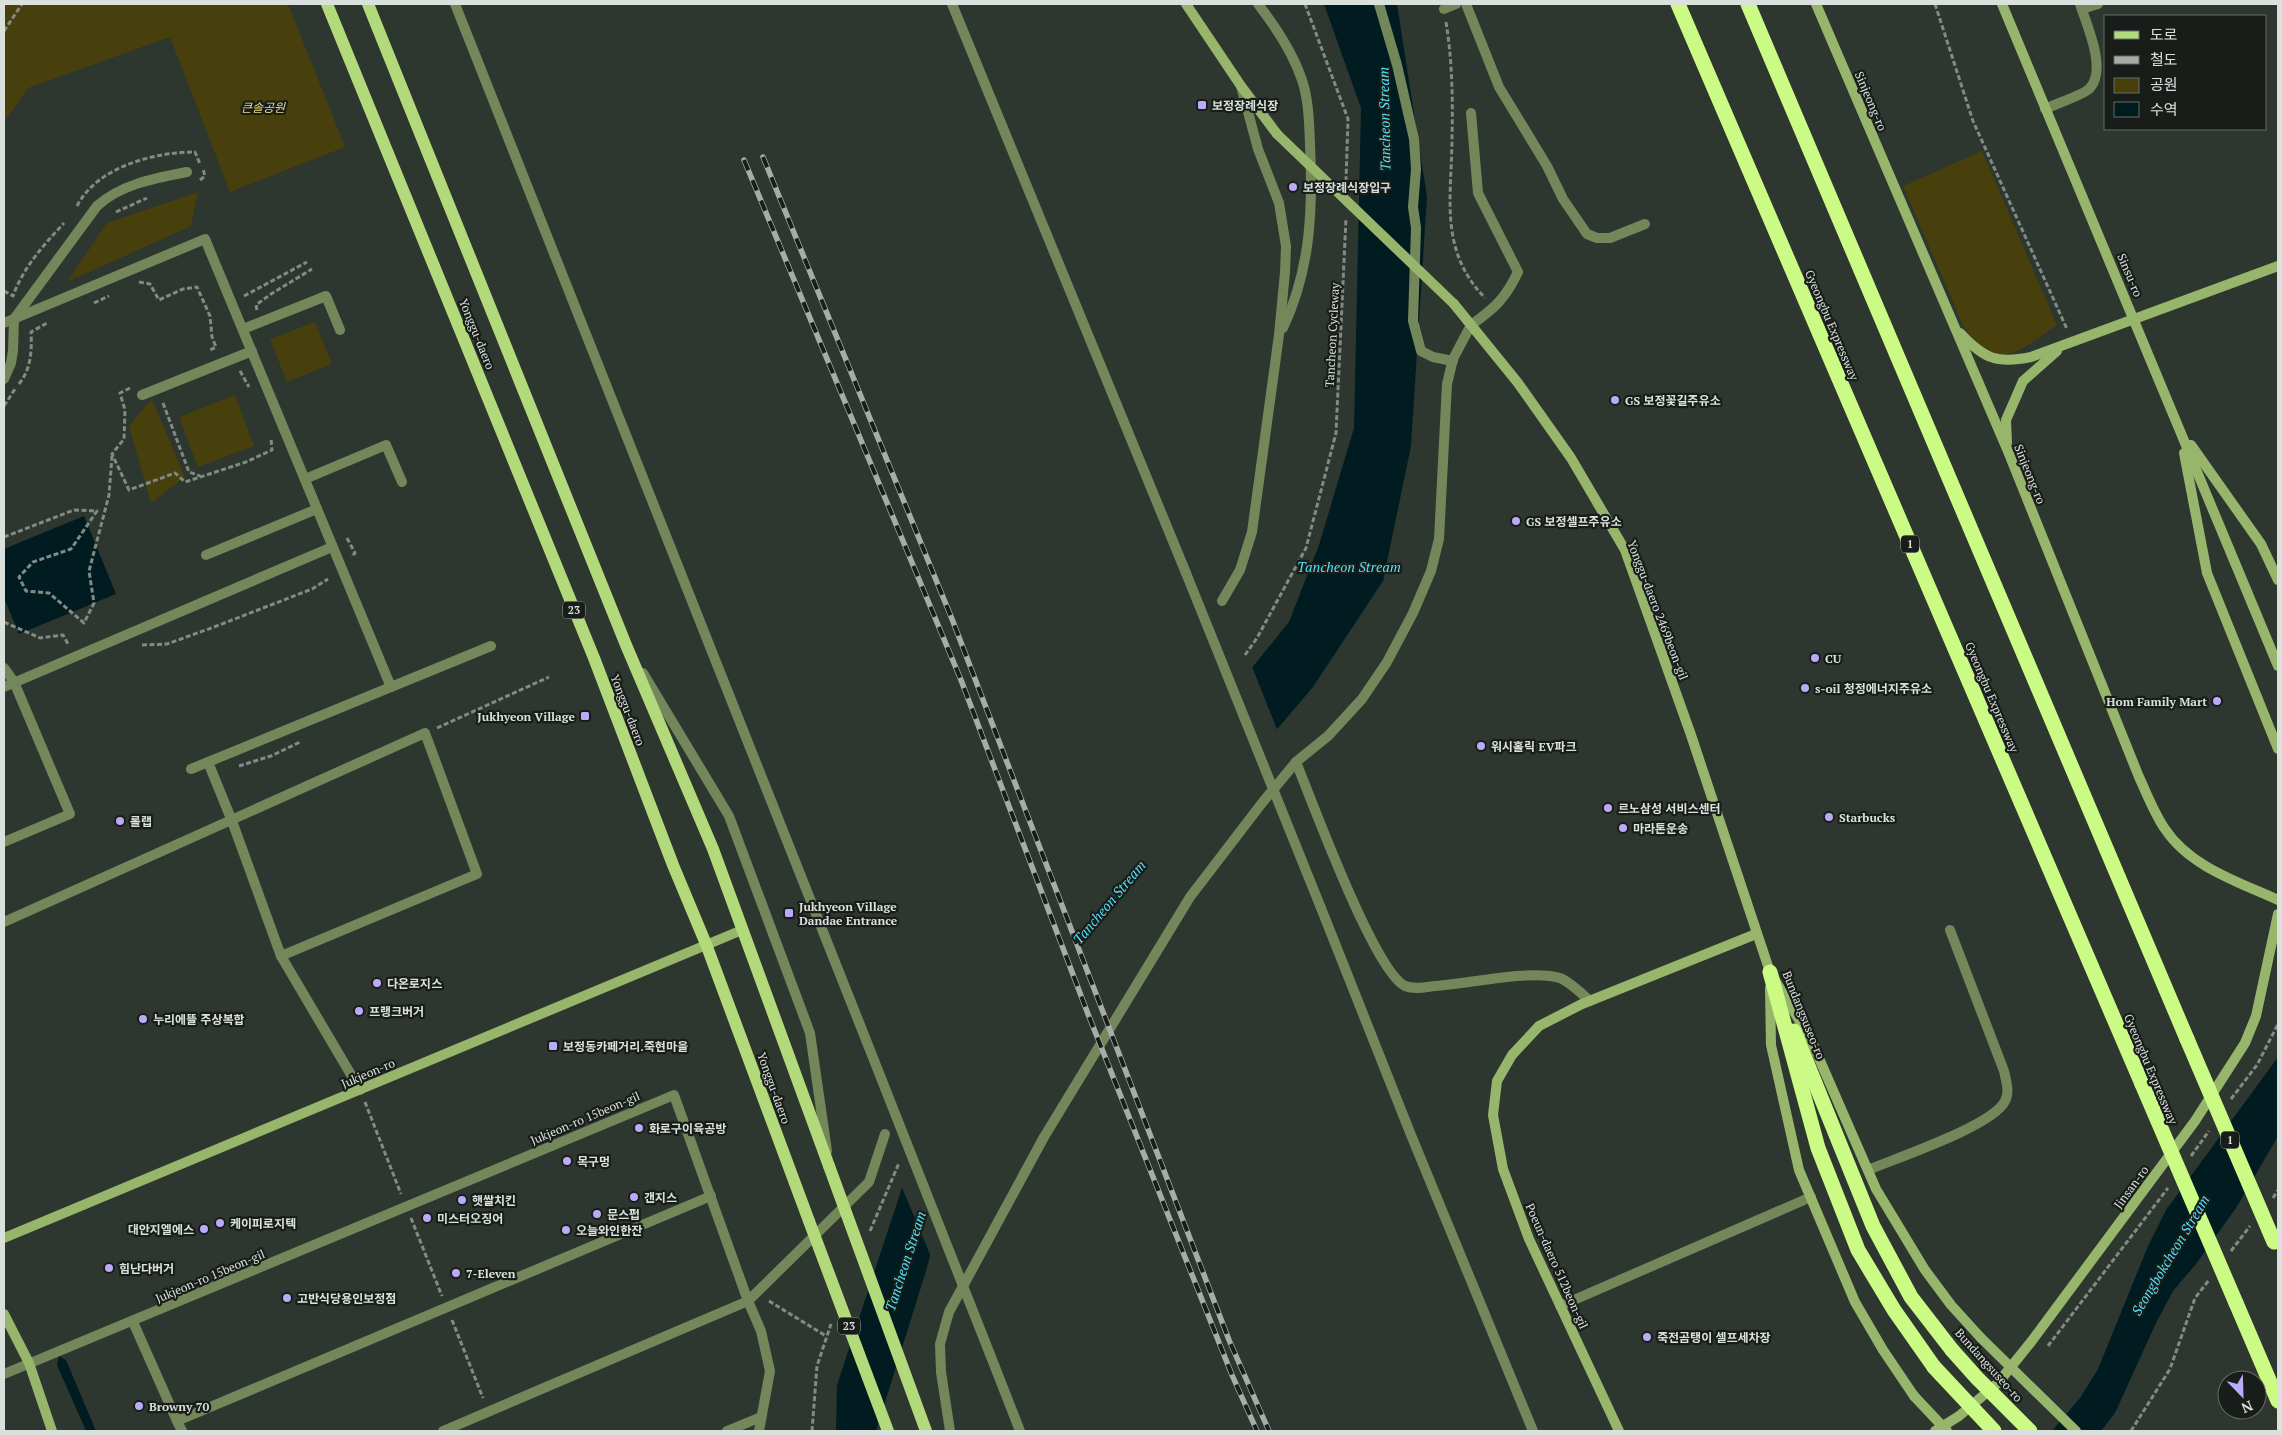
<svg xmlns="http://www.w3.org/2000/svg" width="2282" height="1435" font-family="'PT Serif','Noto Sans KR',serif">
<rect width="100%" height="100%" fill="#2d3730"/>
<g fill="#473f0c">
<path d="M4,4H288L345,147L230,192L170,37L28,88L4,122Z"/>
<path d="M1982,151L2057,325C2017,351 2000,375 1964,327L1903,186Z"/>
<path d="M198,192L191,226L67,282L107,223Z"/>
<path d="M315,322L332,364L287,382L270,339Z"/>
<path d="M235,395L254,446L198,467L179,417Z"/>
<path d="M152,399L185,477L151,503L129,426Z"/>
</g>
<g fill="#001c21">
<path d="M1324,4H1397L1427,197L1411,446L1383,581L1313,687L978,1081L926,1271L876,1431H836L837,1385L933,1094L1166,774L1289,622L1319,545L1354,428L1361,108Z"/>
<path d="M84,516L116,594L19,634L4,598V549Z"/>
<path d="M2278,1057V1136L2238,1205L2196,1264L2173,1291L2156,1323L2115,1413L2101,1431H2052L2080,1398L2098,1369L2148,1246L2166,1210Z"/>
<path d="M59,1356L66,1360L96,1431H86L57,1365Z"/>
</g>
<path fill="#2d3730" d="M1251,664L1278,732L980,1082L932,1259L900,1183L931,1093L1164,772Z"/>
<g fill="none" stroke-linecap="round" stroke-linejoin="round">
<g stroke="#828a85" stroke-width="3" stroke-dasharray="5 2.5" stroke-linecap="butt">
<path d="M1305,4L1348,119L1346,180"/>
<path d="M1935,4L1973,121L2067,329"/>
<path d="M1446,22C1452,59 1453,98 1452,136C1452,197 1438,249 1485,298"/>
<path d="M4,31L22,4"/>
<path d="M200,180L205,176L203,169"/>
<path d="M77,206C97,167 154,152 195,152L200,164"/>
<path d="M116,212L147,198"/>
<path d="M139,282L150,284L159,300L183,289L197,287L210,316L212,337L216,347L210,350"/>
<path d="M4,291L13,296C24,266 43,246 64,223"/>
<path d="M244,296L307,262"/>
<path d="M94,303L109,296"/>
<path d="M257,310L256,305L271,294L312,269"/>
<path d="M240,371L249,387"/>
<path d="M19,384C31,369 32,351 31,332L47,323"/>
<path d="M130,388L120,393L125,410L124,439L112,454L129,490L175,473L185,482L246,462L272,450L271,438"/>
<path d="M163,403L189,472L200,476"/>
<path d="M4,406L15,389"/>
<path d="M4,537L74,510L97,511L71,549L33,562L19,577L26,591L49,593L84,623L94,603L89,571L109,495L112,456"/>
<path d="M347,538L355,553L351,557"/>
<path d="M4,622L40,638L63,635L68,644"/>
<path d="M142,645L167,644L214,627L312,589L328,579"/>
<path d="M1245,655L1257,638L1306,548L1336,433L1346,218"/>
<path d="M437,728L549,677"/>
<path d="M239,766L271,756L300,742"/>
<path d="M2231,1099L2257,1065L2278,1024"/>
<path d="M365,1102L401,1194"/>
<path d="M2191,1156L2209,1131"/>
<path d="M2273,1198L2278,1190"/>
<path d="M411,1218L442,1296"/>
<path d="M870,1231L899,1163"/>
<path d="M2231,1251L2250,1226"/>
<path d="M769,1301L826,1336"/>
<path d="M452,1320L483,1398"/>
<path d="M2048,1346L2168,1188"/>
<path d="M812,1431L817,1366L831,1324"/>
<path d="M2131,1431L2170,1369L2195,1298L2209,1280"/>
</g>
<g stroke="#74875a" stroke-width="10">
<path d="M455,4L866,1040"/>
<path d="M952,4L1186,573"/>
<path d="M1258,4C1275,26 1293,53 1302,80C1309,101 1309,123 1310,144C1313,208 1311,269 1283,328"/>
<path d="M2082,9L2098,4"/>
<path d="M1471,113L1478,193L1518,272C1505,299 1495,308 1471,325"/>
<path d="M4,323L205,239L391,687"/>
<path d="M243,329L326,296L340,330"/>
<path d="M4,379L11,363L13,351L14,319L97,206C121,184 156,178 187,172"/>
<path d="M142,395L252,351"/>
<path d="M305,479L386,445L402,482"/>
<path d="M206,555L317,509"/>
<path d="M1222,601L1240,570L1252,532L1279,335L1285,272L1286,246L1279,203L1258,149L1241,86"/>
<path d="M4,668L14,682L70,814L4,842"/>
<path d="M643,673L729,816L810,1033L827,1151"/>
<path d="M4,687L332,547"/>
<path d="M208,762L232,821"/>
<path d="M191,769L491,646"/>
<path d="M1321,908L1411,1135L1533,1431"/>
<path d="M748,1301L869,1182L885,1134"/>
<path d="M995,1367L1020,1431"/>
</g>
<g stroke="#74875a" stroke-width="10">
<path d="M1379,4L1397,65L1414,139L1416,169L1413,207L1416,228L1413,321L1421,351L1433,357L1453,361"/>
<path d="M1466,4L1499,87L1547,166L1563,199L1587,234L1597,238H1610L1645,224"/>
<path d="M1444,9L1456,4"/>
<path d="M2045,109C2055,104 2084,95 2090,88C2107,69 2087,26 2080,4"/>
<path d="M1296,762C1312,801 1374,971 1405,986C1415,990 1426,987 1435,986C1467,984 1533,969 1560,978C1570,982 1582,994 1590,1001"/>
<path d="M232,821L281,956L360,1090"/>
<path d="M4,922L425,733L477,874L281,956"/>
<path d="M1868,1170C1896,1158 1993,1126 2005,1101C2010,1092 2006,1081 2004,1071L1950,930"/>
<path d="M1560,1306L1811,1197"/>
<path d="M133,1322L177,1421"/>
<path d="M4,1374L674,1095L748,1301L761,1331L770,1371L759,1431"/>
<path d="M182,1431L177,1421L711,1196"/>
<path d="M443,1431L748,1301"/>
<path d="M727,1431L761,1417"/>
<path d="M950,1431L941,1372L940,1344L949,1312L1044,1137L1190,897L1262,803L1296,762L1328,736L1362,699L1387,662L1413,613L1431,571L1439,539L1447,384L1453,359L1471,325"/>
</g>
<g stroke="#97b66c" stroke-width="10">
<path d="M1186,4L1241,86L1277,134"/>
<path d="M1816,4L2007,449L2139,777C2147,794 2154,813 2165,829C2190,867 2239,882 2278,900"/>
<path d="M2002,4L2278,666"/>
<path d="M1454,304L1518,383L1571,458L1625,550L1691,735L1770,972L1811,1040L1876,1189L1925,1270L1951,1305L1981,1338"/>
<path d="M1960,333C1984,359 1997,364 2031,357L2278,266"/>
<path d="M2007,443L2006,420L2023,381L2057,351"/>
<path d="M2191,445L2261,544L2278,580"/>
<path d="M2184,453L2207,573L2278,749"/>
<path d="M1770,988L1771,1045L1799,1170L1855,1302L1883,1350L1914,1396"/>
<path d="M4,1238L742,930"/>
<path d="M4,1314L29,1363L52,1431"/>
<path d="M1619,1431L1529,1239L1503,1169L1493,1115L1497,1081L1512,1055L1539,1026L1582,1004L1756,934"/>
<path d="M1935,1431L1959,1416L1998,1383L2031,1342L2195,1121L2245,1043L2256,1016L2278,914"/>
</g>
<g stroke="#b2da7a" stroke-width="12">
<path d="M327,4L594,658L673,865L706,944L809,1221"/>
<path d="M368,4L626,645L713,849L829,1166"/>
</g>
<g stroke="#cbfa85" stroke-width="15">
<path d="M1678,4L2142,1084"/>
<path d="M1748,4L2187,1039"/>
<path d="M1770,972L1818,1148L1858,1250L1894,1310L1934,1367"/>
<path d="M1794,1031L1873,1226L1911,1297L1952,1350"/>
<path d="M2236,1303L2278,1401"/>
</g>
<g stroke="#a6ada8" stroke-width="5.5">
<g id="rail">
<path d="M763,157L952,619L1229,1340L1269,1431"/>
<path d="M744,160L961,680L1088,1014L1232,1375L1257,1431"/>
</g>
</g>
<use href="#rail" stroke="#191d1a" stroke-width="4" stroke-dasharray="11" stroke-linecap="butt"/>
<g stroke="#74875a" stroke-width="10">
<path d="M1186,573L1321,908"/>
<path d="M866,1040L995,1367"/>
</g>
<g stroke="#97b66c" stroke-width="10">
<path d="M1277,134L1454,304"/>
<path d="M1981,1338L2076,1431"/>
<path d="M1914,1396L1947,1431"/>
</g>
<g stroke="#b2da7a" stroke-width="12">
<path d="M829,1166L926,1431"/>
<path d="M809,1221L888,1431"/>
</g>
<g stroke="#cbfa85" stroke-width="15">
<path d="M2187,1039L2274,1242"/>
<path d="M2142,1084L2236,1303"/>
<path d="M1952,1350L1977,1378L2030,1431"/>
<path d="M1934,1367L1994,1431"/>
</g>
</g>
<g fill="#baaaf7" stroke="#191d1a" stroke-width="2">
<rect x="1197" y="100" width="10" height="10" rx="2.5"/>
<circle cx="1293" cy="187" r="5"/>
<circle cx="1615" cy="400" r="5"/>
<circle cx="1516" cy="521" r="5"/>
<circle cx="1815" cy="658" r="5"/>
<circle cx="1805" cy="688" r="5"/>
<circle cx="2217" cy="701" r="5"/>
<rect x="580" y="711" width="10" height="10" rx="2.5"/>
<circle cx="1481" cy="746" r="5"/>
<circle cx="1608" cy="808" r="5"/>
<circle cx="1829" cy="817" r="5"/>
<circle cx="120" cy="821" r="5"/>
<circle cx="1623" cy="828" r="5"/>
<rect x="784" y="908" width="10" height="10" rx="2.5"/>
<circle cx="377" cy="983" r="5"/>
<circle cx="359" cy="1011" r="5"/>
<circle cx="143" cy="1019" r="5"/>
<rect x="548" y="1041" width="10" height="10" rx="2.5"/>
<circle cx="639" cy="1128" r="5"/>
<circle cx="567" cy="1161" r="5"/>
<circle cx="634" cy="1197" r="5"/>
<circle cx="462" cy="1200" r="5"/>
<circle cx="597" cy="1214" r="5"/>
<circle cx="427" cy="1218" r="5"/>
<circle cx="220" cy="1223" r="5"/>
<circle cx="204" cy="1229" r="5"/>
<circle cx="566" cy="1230" r="5"/>
<circle cx="109" cy="1268" r="5"/>
<circle cx="456" cy="1273" r="5"/>
<circle cx="287" cy="1298" r="5"/>
<circle cx="1647" cy="1337" r="5"/>
<circle cx="139" cy="1406" r="5"/>
</g>
<g text-anchor="middle" dominant-baseline="central" stroke-width="4.5" stroke-linejoin="round" paint-order="stroke">
<g fill="#191d1a" stroke="#a0a6a2" stroke-width="1">
<rect x="1901" y="535.5" width="18" height="17" rx="4"/>
<rect x="563" y="601.5" width="22" height="17" rx="4"/>
<rect x="2221" y="1131.5" width="18" height="17" rx="4"/>
<rect x="838" y="1317.5" width="22" height="17" rx="4"/>
</g>
<g font-size="11" font-weight="bold" fill="#dae0dc">
<text x="1910" y="544">1</text>
<text x="574" y="610">23</text>
<text x="2230" y="1140">1</text>
<text x="849" y="1326">23</text>
</g>
<g font-size="12" fill="#dae0dc" stroke="#191d1a">
<text transform="translate(1871 101) rotate(67)">Sinjeong-ro</text>
<text transform="translate(2130 275) rotate(67)">Sinsu-ro</text>
<text transform="translate(1832 325) rotate(67)">Gyeongbu Expressway</text>
<text transform="translate(477 334) rotate(68)">Yonggu-daero</text>
<text transform="translate(1332 335) rotate(-87)">Tancheon Cycleway</text>
<text transform="translate(2030 474) rotate(68)">Sinjeong-ro</text>
<text transform="translate(1658 610) rotate(69)">Yonggu-daero 2469beon-gil</text>
<text transform="translate(1992 697) rotate(67)">Gyeongbu Expressway</text>
<text transform="translate(628 710) rotate(69)">Yonggu-daero</text>
<text transform="translate(1804 1015) rotate(68)">Bundangsuseo-ro</text>
<text transform="translate(2151 1069) rotate(67)">Gyeongbu Expressway</text>
<text transform="translate(368 1073) rotate(-23)">Jukjeon-ro</text>
<text transform="translate(774 1088) rotate(70)">Yonggu-daero</text>
<text transform="translate(585 1118) rotate(-23)">Jukjeon-ro 15beon-gil</text>
<text transform="translate(2131 1187) rotate(-54)">Jinsan-ro</text>
<text transform="translate(1557 1266) rotate(66)">Poeun-daero 512beon-gil</text>
<text transform="translate(210 1276) rotate(-23)">Jukjeon-ro 15beon-gil</text>
<text transform="translate(1989 1365) rotate(48)">Bundangsuseo-ro</text>
</g>
<g font-size="12" font-weight="bold" fill="#dae0dc" stroke="#191d1a" text-anchor="start">
<text x="1212" y="105">보정장례식장</text>
<text x="1303" y="187">보정장례식장입구</text>
<text x="1625" y="400">GS 보정꽃길주유소</text>
<text x="1526" y="521">GS 보정셀프주유소</text>
<text x="1825" y="658">CU</text>
<text x="1815" y="688">s-oil 청정에너지주유소</text>
<text x="2207" y="701" text-anchor="end">Hom Family Mart</text>
<text x="575" y="716" text-anchor="end">Jukhyeon Village</text>
<text x="1491" y="746">워시홀릭 EV파크</text>
<text x="1618" y="808">르노삼성 서비스센터</text>
<text x="1839" y="817">Starbucks</text>
<text x="130" y="821">롤랩</text>
<text x="1633" y="828">마라톤운송</text>
<text x="799" y="906">Jukhyeon Village<tspan x="799" dy="14">Dandae Entrance</tspan></text>
<text x="387" y="983">다온로지스</text>
<text x="369" y="1011">프랭크버거</text>
<text x="153" y="1019">누리에뜰 주상복합</text>
<text x="563" y="1046">보정동카페거리.죽현마을</text>
<text x="649" y="1128">화로구이육공방</text>
<text x="577" y="1161">목구멍</text>
<text x="644" y="1197">갠지스</text>
<text x="472" y="1200">햇쌀치킨</text>
<text x="607" y="1214">문스펍</text>
<text x="437" y="1218">미스터오징어</text>
<text x="230" y="1223">케이피로지텍</text>
<text x="194" y="1229" text-anchor="end">대안지엘에스</text>
<text x="576" y="1230">오늘와인한잔</text>
<text x="119" y="1268">힘난다버거</text>
<text x="466" y="1273">7-Eleven</text>
<text x="297" y="1298">고반식당용인보정점</text>
<text x="1657" y="1337">죽전곰탱이 셀프세차장</text>
<text x="149" y="1406">Browny 70</text>
</g>
<g font-size="12" font-style="italic" fill="#ed7" stroke="#191d1a">
<text x="263" y="107">큰솔공원</text>
</g>
<g font-size="14" font-style="italic" fill="#53e2f9" stroke="#191d1a">
<text transform="translate(1384 119) rotate(-91)">Tancheon Stream</text>
<text x="1349" y="566">Tancheon Stream</text>
<text transform="translate(1109 902) rotate(-50)">Tancheon Stream</text>
<text transform="translate(2170 1255) rotate(-59)">Seongbokcheon Stream</text>
<text transform="translate(905 1261) rotate(-72)">Tancheon Stream</text>
</g>
</g>
<rect width="2282" height="1435" fill="none" stroke="#dae0dc" stroke-width="10"/>
<rect x="2104" y="15" width="162" height="115" fill="#191d1a" stroke="#666b68"/>
<rect x="2114" y="31" width="25" height="8" fill="#b2da7a" stroke="#666b68"/>
<text x="2150" y="40" font-size="15" fill="#dae0dc">도로</text>
<rect x="2114" y="56" width="25" height="8" fill="#a6ada8" stroke="#666b68"/>
<text x="2150" y="65" font-size="15" fill="#dae0dc">철도</text>
<rect x="2114" y="78" width="25" height="15" fill="#473f0c" stroke="#666b68"/>
<text x="2150" y="90" font-size="15" fill="#dae0dc">공원</text>
<rect x="2114" y="102" width="25" height="15" fill="#001c21" stroke="#666b68"/>
<text x="2150" y="115" font-size="15" fill="#dae0dc">수역</text>
<g transform="translate(2242 1395) rotate(157)"><circle r="24" fill="#191d1a" stroke="#666b68"/>
<path d="M0-4L9 19L0 12L-9 19Z" fill="#baaaf7"/>
<text y="-8" font-size="14" font-weight="bold" text-anchor="middle" fill="#dae0dc">N</text>
</g>
</svg>
